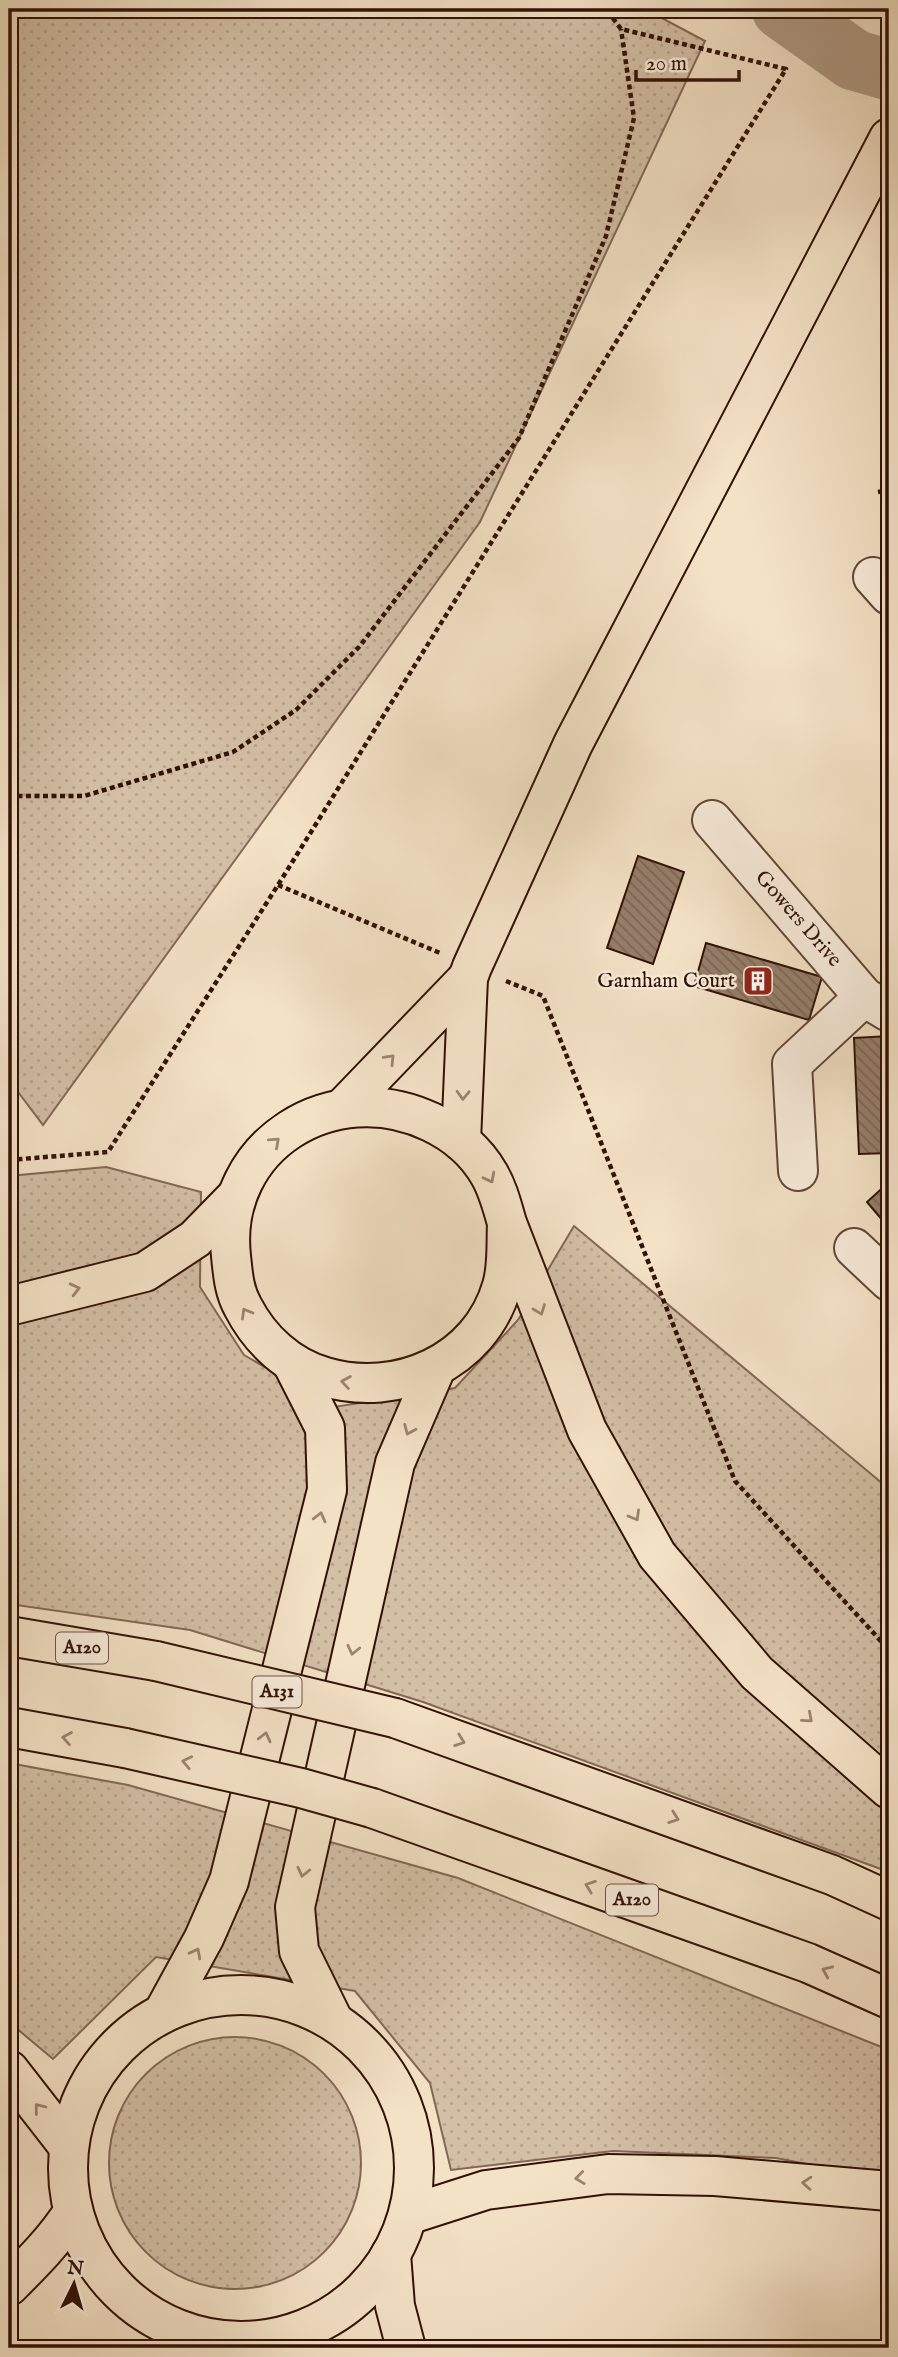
<svg xmlns="http://www.w3.org/2000/svg" width="898" height="2357" font-family="'IM FELL English',serif">
<defs>
<pattern id="grass-dots" width="8" height="8" patternUnits="userSpaceOnUse" patternTransform="scale(1.75)"><rect width="8" height="8" fill="#d3bfa6"/><path d="M2 2h.1M6 6h.1" fill="none" stroke="#b5a38d" stroke-width="1.8" stroke-linecap="round"/></pattern>
<pattern id="building-back-hatch" width="6" height="6" patternUnits="userSpaceOnUse" patternTransform="scale(1.75)"><rect width="6" height="6" fill="#967e6a"/><path d="M-1 5l2 2M0 0l6 6M5-1l2 2" fill="none" stroke="#7b6655"/></pattern>
</defs>
<rect width="100%" height="100%" fill="#f4e2c7"/>
<filter id="stains"><feTurbulence type="fractalNoise" baseFrequency=".00286" numOctaves="4"/><feColorMatrix values="0 0 0 0 .2 0 0 0 0 .09 0 0 0 0 .02 0 0 0 .5 -.17"/></filter>
<radialGradient id="worn" r=".72"><stop offset=".6" stop-color="#630" stop-opacity="0"/><stop offset="1" stop-color="#630" stop-opacity=".3"/></radialGradient>
<g fill="url(#grass-dots)" stroke="#826856" stroke-width="2">
<path d="M9,9H645L705,41L480,522L43,1125L9,1080Z"/>
<path d="M106,1167L201,1192L200,1287L244,1355L334,1407L455,1388L518,1320L574,1226L889,1489V1872L423,1702L190,1630L9,1604V1176Z"/>
<path d="M9,1763L128,1785L458,1878L889,2050V2180L776,2158L613,2151L451,2170L430,2083L355,1991L156,1957L53,2059L9,2022Z"/>
<circle cx="235" cy="2163" r="126"/>
</g>
<g fill="none" stroke-linecap="round" stroke-linejoin="round">
<path stroke="#b19b85" stroke-width="61" d="M782,9L854,60L889,70"/>
</g>
<g fill="url(#building-back-hatch)" stroke="#301205" stroke-width="2">
<path d="M638,856L684,872L653,964L607,948Z"/>
<path d="M706,943L822,977L809,1020L694,986Z"/>
<path d="M889,1036V1153L859,1154L854,1038Z"/>
<path d="M889,1182V1228L867,1202Z"/>
</g>
<g fill="none" stroke-linecap="round" stroke-linejoin="round">
<g stroke="#614636" stroke-width="42">
<g id="minor">
<path d="M873,577L889,595"/>
<path d="M712,820L864,997L889,1012"/>
<path d="M798,1171L792,1064L864,997"/>
<path d="M854,1248L889,1281"/>
</g>
</g>
<g stroke="#301205" stroke-width="42">
<g id="major">
<path d="M343,1108L468,978"/>
<path d="M461,1141L468,978L472,967L573,744L889,138"/>
</g>
</g>
<g stroke="#301205" stroke-width="42">
<g id="highway">
<path d="M507,1223C506,1244 508,1266 502,1286C480,1363 397,1398 325,1377C289,1367 260,1340 243,1307C234,1291 233,1275 231,1256C219,1145 333,1075 431,1122C454,1133 476,1151 489,1174C498,1189 502,1206 507,1223L587,1430L657,1555L757,1673L889,1789"/>
<path d="M9,1306L145,1272L195,1239L236,1197"/>
<path d="M9,1636L156,1661"/>
<path d="M395,1718L832,1875L889,1901"/>
<path d="M9,1727L125,1748"/>
<path d="M372,1808L808,1963L889,1999"/>
<circle cx="241" cy="2168" r="173"/>
<path d="M163,2013L204,1938L229,1881L327,1490L325,1428L292,1363"/>
<path d="M333,2020L299,1951L295,1907L395,1463L436,1368"/>
<path d="M9,2070L69,2147"/>
<path d="M408,2215L486,2190L608,2174L715,2176L889,2191"/>
<path d="M391,2254L395,2306L406,2348"/>
<path d="M9,2286C33,2262 55,2240 73,2212"/>
</g>
</g>
<g stroke="#301205" stroke-width="4.5" stroke-dasharray="5 3.5" stroke-linecap="butt">
<path d="M878,492L889,490"/>
<path d="M9,796H84L233,752L296,710L359,647L519,438L606,236L634,118L621,29"/>
<path d="M278,885L440,953"/>
<path d="M506,981L543,996L735,1481L889,1650"/>
<path d="M9,1160L108,1152L278,885L786,69L621,29L606,9"/>
</g>
<use href="#minor" stroke="#f8ecdb" stroke-width="38"/>
<use href="#major" stroke="#f4e2c7" stroke-width="38"/>
<use href="#highway" stroke="#f4e2c7" stroke-width="38"/>
<g stroke="#301205" stroke-width="42" stroke-linecap="butt">
<g id="highway-bridge">
<path d="M156,1661L395,1718"/>
<path d="M125,1748L301,1788L372,1808"/>
</g>
</g>
<use href="#highway-bridge" stroke="#f4e2c7" stroke-width="38"/>
</g>
<defs><path id="oneway-chevron" d="M-2-3.5L2.5 0L-2 3.5" fill="none" stroke-width="1.6" stroke-linecap="round" stroke-linejoin="round" transform="scale(1.75)"/></defs>
<g stroke="#9c8470">
<use href="#oneway-chevron" transform="translate(390 1059) rotate(-46)"/>
<use href="#oneway-chevron" transform="translate(463 1095) rotate(92)"/>
<use href="#oneway-chevron" transform="translate(275 1142) rotate(-42)"/>
<use href="#oneway-chevron" transform="translate(490 1178) rotate(62)"/>
<use href="#oneway-chevron" transform="translate(75 1289) rotate(-14)"/>
<use href="#oneway-chevron" transform="translate(540 1310) rotate(69)"/>
<use href="#oneway-chevron" transform="translate(246 1313) rotate(-120)"/>
<use href="#oneway-chevron" transform="translate(346 1382) rotate(-171)"/>
<use href="#oneway-chevron" transform="translate(409 1430) rotate(113)"/>
<use href="#oneway-chevron" transform="translate(635 1516) rotate(60)"/>
<use href="#oneway-chevron" transform="translate(320 1517) rotate(-76)"/>
<use href="#oneway-chevron" transform="translate(353 1650) rotate(103)"/>
<use href="#oneway-chevron" transform="translate(808 1718) rotate(41)"/>
<use href="#oneway-chevron" transform="translate(265 1737) rotate(-76)"/>
<use href="#oneway-chevron" transform="translate(67 1738) rotate(-170)"/>
<use href="#oneway-chevron" transform="translate(460 1741) rotate(20)"/>
<use href="#oneway-chevron" transform="translate(187 1762) rotate(-168)"/>
<use href="#oneway-chevron" transform="translate(674 1818) rotate(20)"/>
<use href="#oneway-chevron" transform="translate(303 1872) rotate(103)"/>
<use href="#oneway-chevron" transform="translate(590 1886) rotate(-160)"/>
<use href="#oneway-chevron" transform="translate(196 1953) rotate(-62)"/>
<use href="#oneway-chevron" transform="translate(827 1971) rotate(-156)"/>
<use href="#oneway-chevron" transform="translate(39 2108) rotate(-128)"/>
<use href="#oneway-chevron" transform="translate(580 2178) rotate(173)"/>
<use href="#oneway-chevron" transform="translate(807 2183) rotate(-176)"/>
</g>
<defs>
<g id="building-square" transform="scale(1.575)"><rect x="-9" y="-9" width="18" height="18" rx="4" fill="#8f2418" stroke="#f8ecdb"/><path d="M-4-6H4V6H1V3H-1V6H-4ZM-2.5-4.3h1.7v1.8h-1.7ZM.8-4.3h1.7v1.8H.8ZM-2.5-1h1.7V.8h-1.7ZM.8-1h1.7V.8H.8Z" fill="#fff"/></g>
</defs>
<g fill-rule="evenodd">
<use href="#building-square" x="758" y="981"/>
</g>
<g text-anchor="middle" dominant-baseline="central" stroke-width="5" stroke-linejoin="round" paint-order="stroke">
<g fill="#f8ecdb" stroke="#6c5345" stroke-width="2">
<rect x="56" y="1632.5" width="52" height="31" rx="5"/>
<rect x="252.5" y="1676.5" width="49" height="31" rx="5"/>
<rect x="606" y="1884.5" width="52" height="31" rx="5"/>
</g>
<g font-size="19" font-weight="bold" fill="#301205">
<text x="82" y="1648">A120</text>
<text x="277" y="1692">A131</text>
<text x="632" y="1900">A120</text>
</g>
<g font-size="21" fill="#301205" stroke="#f8ecdb">
<text transform="translate(798 919) rotate(49)">Gowers Drive</text>
</g>
<g font-size="21" fill="#301205" stroke="#f8ecdb" text-anchor="end">
<text x="735" y="981">Garnham Court</text>
</g>
</g>
<rect width="898" height="2357" fill="none" stroke="#f4e2c7" stroke-width="35"/>
<rect x="10" y="10" width="877" height="2336" fill="none" stroke="#301205" stroke-width="3.5"/>
<rect x="18" y="18" width="863" height="2322" fill="none" stroke="#301205" stroke-width="2"/>
<g transform="translate(74 2284) rotate(5)" stroke="#f8ecdb" stroke-width="5" paint-order="stroke">
<path d="M0-5L12 26L0 18L-12 26Z" fill="#301205"/>
<text y="-10" font-size="19" font-weight="bold" text-anchor="middle" fill="#301205">N</text>
</g>
<path d="M636 70v10h103v-10" fill="none" stroke="#301205" stroke-width="3.5"/>
<text x="646" y="70" font-size="21" fill="#301205" stroke="#f8ecdb" stroke-width="5" paint-order="stroke">20 m</text>
<rect width="100%" height="100%" filter="url(#stains)"/>
<rect width="100%" height="100%" fill="url(#worn)"/>
</svg>
